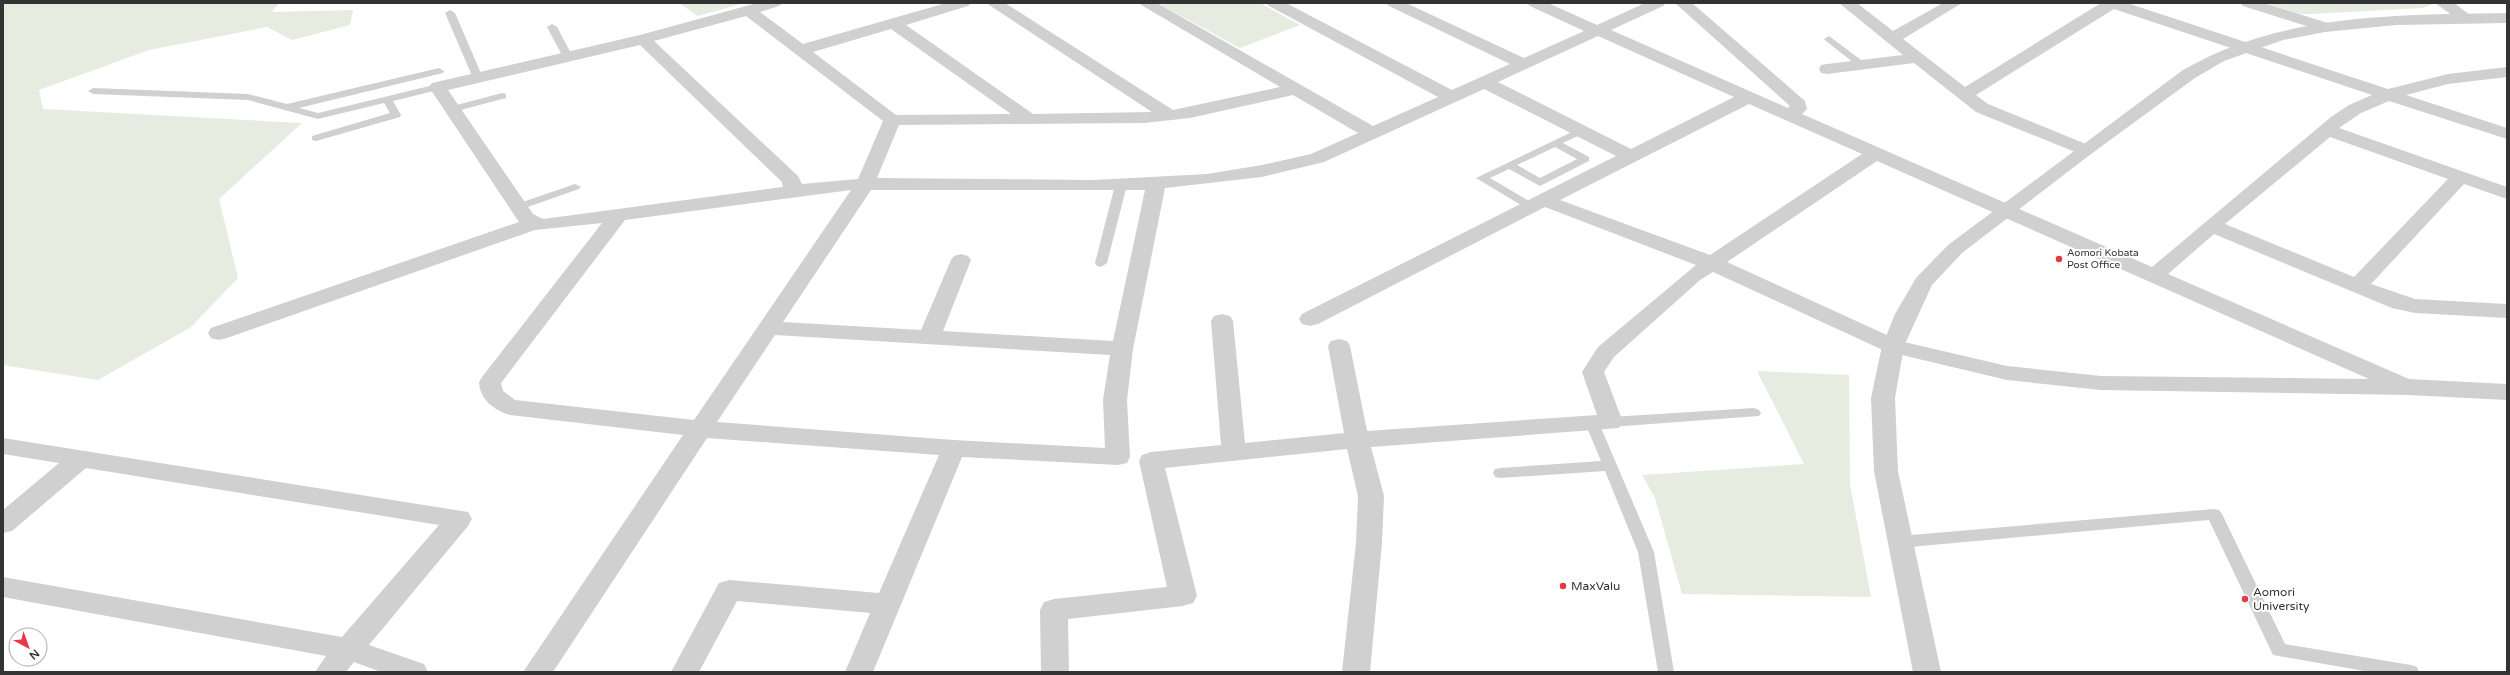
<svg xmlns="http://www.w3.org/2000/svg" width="2510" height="675" font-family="'Varela Round',sans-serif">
<rect width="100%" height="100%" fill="#fff"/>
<g fill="#e6ecdf">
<path d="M3,3H279L272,12L353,10L350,25L292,40L267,27L149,50L39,90L43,109L302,123L219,199L238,278L191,327L98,380L3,365Z"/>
<path d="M679,3H744L698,16Z"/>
<path d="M1169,3H1260L1300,25L1240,48L1161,5Z"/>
<path d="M2266,3H2432L2433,4L2423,8L2312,14H2300Z"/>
<path d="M1757,371L1849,375L1850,484L1871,597L1682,594L1655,498L1642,475L1804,464Z"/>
</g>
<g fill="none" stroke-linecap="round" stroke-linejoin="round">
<g fill="#d0d0d0" fill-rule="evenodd">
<path d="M450,10L455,13L483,78L482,80L478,81L473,78L445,13Z"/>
<path d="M552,24L557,27L573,57L571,59L568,60L563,57L547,27Z"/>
<path d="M1829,36L1865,63V67H1859L1826,41L1824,39Z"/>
<path d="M439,68L444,71L443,73L299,108L318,113L438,84L443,87L442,89L393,101L401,115L400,117L316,141L312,140V136L390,113L384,103L318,119L248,100L93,94L88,91L93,88L248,94L287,104Z"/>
<path d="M502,93L506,94V98L453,112L448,109L449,107Z"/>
<path d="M1580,128L1584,129V133L1563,143L1589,157V161L1540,186L1509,169L1490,178L1534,204L1536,206L1534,208H1526L1476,178ZM1555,147L1577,159L1540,178L1517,165Z"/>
<path d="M1121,182L1127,185L1107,263L1101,267L1097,266L1095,263L1115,185Z"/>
<path d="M575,184L581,187L579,189L522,209L518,210L512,207L514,205Z"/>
<path d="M1754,408L1759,410L1761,413L1759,416L1611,427L1604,422L1611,417Z"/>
<path d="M1592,418L1599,423L1654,552L1674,672H1658L1638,552L1605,471L1500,478L1495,477L1493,473L1495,469L1500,468L1601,461L1585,423Z"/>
<path d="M2214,509L2219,510L2222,514L2285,644L2411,665L2417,667L2419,672H2370L2273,655L2209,520L1899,548L1894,546L1891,542L1894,538L1899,536Z"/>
</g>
<g fill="#d0d0d0" fill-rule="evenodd">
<path d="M757,3H782L779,6L760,12L803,44L946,3H971L968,6L906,25L1033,114L1152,112L986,3H1005L1173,110L1280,87L1138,3H1157L1373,126L1438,97L1269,6L1266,3H1286L1452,90L1510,64L1389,6L1386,3H1406L1524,58L1584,31L1530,6L1527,3H1548L1597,25L1645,3H1666L1663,6L1611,30L1788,108L1790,106L1675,3H1692L1805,101L1807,109L1802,114L2152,267L2331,117L2349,105L2372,95L2114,9L1976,95L1988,104L2091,146L2094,150L2091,154L2085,156L1976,112L1914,63L1827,74L1821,73L1819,69L1821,65L1827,64L1903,55L1839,3H1857L1893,31L1943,3H1962L1903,39L1965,87L2101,3H2127L2388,89L2448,74L2507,67V77L2448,84L2406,95L2507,128V139L2389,101L2361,113L2339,128L2507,187V199L2464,184L2371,284L2415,299L2507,304V318L2415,313L2392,308L2214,234L2168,274L2409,379L2507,384V400L2408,395L2101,390L2007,380L1885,351L1713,272L1700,280L1614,357L1604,372L1623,422L1619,428L1371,447L1384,496L1382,543L1370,672H1342L1356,543L1358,496L1347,449L1165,468L1197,596L1193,603L1183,606L1068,619L1069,672H1041L1040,610L1044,602L1054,599L1167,587L1139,461L1142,455L1151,452L1221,445L1211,321L1214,316L1222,314L1230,316L1233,321L1245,443L1344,433L1328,346L1331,341L1339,339L1347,341L1350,346L1367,431L1597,415L1582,372L1598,347L1696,265L1545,207L1318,324L1310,326L1302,324L1299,319L1302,314L1616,156L1484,89L1324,162L1262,177L1165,188L1133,349L1127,400L1130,457L1127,463L1118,465L962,457L873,672H845L870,613L737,601L699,672H671L719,583L729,580L879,593L939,455L707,438L553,672H523L683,435L510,415C494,410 480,400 479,382L482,377L602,223L535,230L227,338L219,340L211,338L208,333L211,328L519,222L429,87L432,83L640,35ZM746,16L883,121L858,179L802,184L798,176L654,41ZM891,29L1011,114L896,115L813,52ZM1598,36L1734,97L1631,149L1498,82ZM640,45L782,182L783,187L543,219L533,214L448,90ZM1293,95L1358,133L1311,154L1262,165L1207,174L1094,180L877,178L899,125L1144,123L1190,118ZM1749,104L1862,154L1710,255L1560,200ZM2330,137L2448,179L2354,277L2225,224ZM1877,161L2369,379L2101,376L2007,366L1900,341L1727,262ZM851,190L694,420L515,400L503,391L501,383L625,220ZM871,190H1145L1113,341L943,331L971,260L968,256L961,254L954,256L951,260L921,330L783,322ZM775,335L1110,355L1103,400L1105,448L954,440L717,422Z"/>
<path d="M2240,3H2264L2331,24L2333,27L2331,30H2319L2243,6Z"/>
<path d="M2435,3H2454L2474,18L2466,23L2460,21Z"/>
<path d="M3,438L468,512L472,519L468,526L369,645L424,664L428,672H381L354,662L346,672H315L326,656L3,597V577L342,637L439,525L86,468L12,531L3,533V510L59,463L3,454Z"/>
</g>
<path fill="#d0d0d0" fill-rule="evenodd" d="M2507,13V23L2396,25L2325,32L2283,40L2224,61L2195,78L2091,154L1962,253L1932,285L1904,346L1895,398L1898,471L1941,672H1913L1874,471L1871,398L1882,346L1895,314L1916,278L1948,245L2183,70C2282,13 2396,15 2507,13Z"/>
</g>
<g fill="#e63946" stroke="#fff" stroke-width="1.5">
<circle cx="2059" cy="259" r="4"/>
<circle cx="1563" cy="586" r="4"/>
<circle cx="2245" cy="599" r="4"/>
</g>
<g text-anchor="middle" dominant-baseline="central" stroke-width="4" stroke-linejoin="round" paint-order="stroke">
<g font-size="10" fill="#333" stroke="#fff" text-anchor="start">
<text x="2067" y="253">Aomori Kobata<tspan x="2067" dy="12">Post Office</tspan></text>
</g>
<g font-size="12" fill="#333" stroke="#fff" text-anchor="start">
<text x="1571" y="586">MaxValu</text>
<text x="2253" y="592">Aomori<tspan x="2253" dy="14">University</tspan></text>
</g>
</g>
<rect width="2510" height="675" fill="none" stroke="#333333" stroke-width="8"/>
<g transform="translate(28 647) rotate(139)"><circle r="19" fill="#ffffff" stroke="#adadad"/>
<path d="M0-3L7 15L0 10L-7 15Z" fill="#e63946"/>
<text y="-6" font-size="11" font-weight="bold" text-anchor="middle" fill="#333333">N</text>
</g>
</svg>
